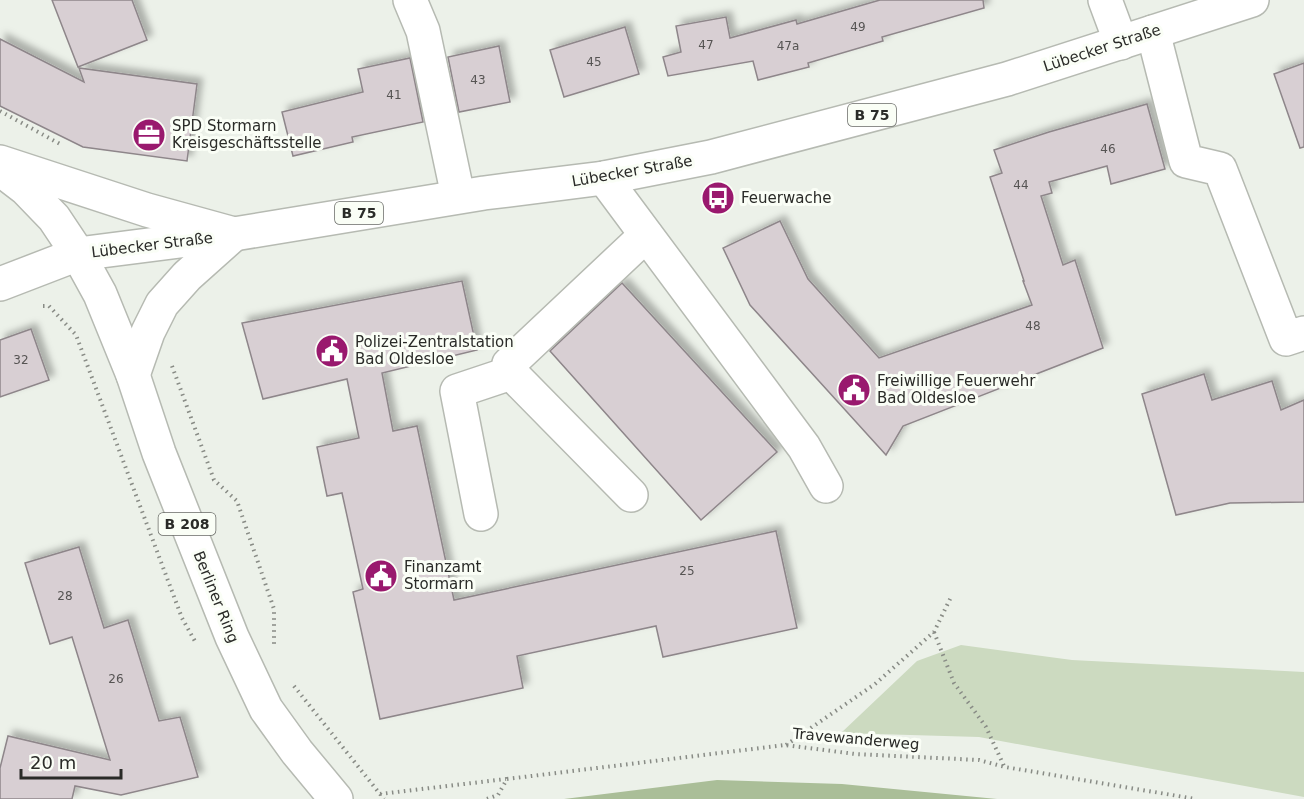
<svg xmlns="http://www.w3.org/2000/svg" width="1304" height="799" font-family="'DejaVu Sans',sans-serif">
<defs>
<filter id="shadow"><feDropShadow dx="5.5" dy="-5.5" stdDeviation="3" flood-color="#0004"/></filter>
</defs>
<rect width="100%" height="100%" fill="#ecf1e9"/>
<path fill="#ccdac0" d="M961,645L1072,660L1304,672V797L979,737L841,733L917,661Z"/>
<path fill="#aabe98" d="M717,780L842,784L997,799H564Z"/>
<g fill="#d8cfd3" stroke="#8e868a" stroke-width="1.5" filter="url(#shadow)">
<path d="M52,0H132L147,40L78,67Z"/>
<path d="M880,0H983L984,8L882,37L883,41L808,63L809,67L758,80L753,61L668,76L663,57L681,52L676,26L726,17L730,38L796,20L797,24Z"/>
<path d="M625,27L639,74L564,97L550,50Z"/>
<path d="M0,39L84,82L79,68L197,84L187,161L83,147L0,106Z"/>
<path d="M499,46L510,102L459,112L448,57Z"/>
<path d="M410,58L423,122L352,137L353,142L293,156L282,112L363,92L358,69Z"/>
<path d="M1304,63V147L1300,148L1274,74Z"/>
<path d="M1147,104L1165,169L1111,184L1107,166L1049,182L1052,193L1041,196L1063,265L1075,260L1103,348L903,426L886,455L750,305L723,248L780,221L808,279L879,358L1032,305L1023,281H1024L990,177L1002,173L994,150L1049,132Z"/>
<path d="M462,281L477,350L382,373L393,431L417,426L454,600L776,531L797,628L663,657L656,626L517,656L523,688L380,719L353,592L363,589L342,493L327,496L317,447L359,438L347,379L263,399L242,323Z"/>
<path d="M622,283L777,452L701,520L550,351Z"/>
<path d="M31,329L49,380L0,397V340Z"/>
<path d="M1204,374L1212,400L1272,381L1281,410L1304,400V502L1230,503L1176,515L1142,394Z"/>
<path d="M79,547L104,628L128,620L159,721L180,717L198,777L121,795L75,786L72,799H0V768L8,736L110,760L72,637L50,644L25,563Z"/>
</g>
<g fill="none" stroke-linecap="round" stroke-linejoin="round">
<g stroke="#b6bab2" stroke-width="36">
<g id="minor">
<path d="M410,0L423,31L458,196"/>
<path d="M1105,0L1121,43"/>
<path d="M1153,32L1186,161L1220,169L1286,339L1304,333"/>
<path d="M0,162L147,210L234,234"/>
<path d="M604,178L804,447L826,486"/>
<path d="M0,284L78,254"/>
<path d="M133,375L148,332L162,304L187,276L234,234"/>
<path d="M631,495L511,373L509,364L646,235"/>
<path d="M481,514L457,391L511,373"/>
</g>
</g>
<g stroke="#b6bab2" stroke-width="36">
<g id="major">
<path d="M0,169L26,189L54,218L78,254L100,294L133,375L159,453L232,637L266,709L297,752L336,799"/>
<path d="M78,254L234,234L484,193L604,178L711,157L1007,79L1252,0"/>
</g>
</g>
<g stroke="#888b85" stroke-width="4" stroke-dasharray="1.5 4.5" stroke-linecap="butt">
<path d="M0,111L60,144"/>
<path d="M43,306H49L76,335L182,618L196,643"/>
<path d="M172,366L214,480L237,501L274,609V644"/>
<path d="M934,632L954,683L986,727L1004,766"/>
<path d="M294,686L384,799"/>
<path d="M786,745L875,684L934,632L951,597"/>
<path d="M380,794L506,779"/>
<path d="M487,799L498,795L507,779L785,745L855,754L979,760L1005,767L1196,799"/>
</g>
<use href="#minor" stroke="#fff" stroke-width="33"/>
<use href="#major" stroke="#fff" stroke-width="33"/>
</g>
<defs>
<g id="office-disc" transform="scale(1.725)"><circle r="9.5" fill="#99196e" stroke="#fafef6"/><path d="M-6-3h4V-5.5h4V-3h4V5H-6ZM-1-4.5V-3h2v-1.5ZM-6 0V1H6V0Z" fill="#fff"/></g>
<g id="bus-disc" transform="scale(1.725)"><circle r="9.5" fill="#99196e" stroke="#fafef6"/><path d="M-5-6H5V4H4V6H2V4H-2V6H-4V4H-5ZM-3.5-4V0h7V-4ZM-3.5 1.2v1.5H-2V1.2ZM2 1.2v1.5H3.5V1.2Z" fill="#fff"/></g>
<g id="civic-disc" transform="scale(1.725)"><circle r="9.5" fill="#99196e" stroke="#fafef6"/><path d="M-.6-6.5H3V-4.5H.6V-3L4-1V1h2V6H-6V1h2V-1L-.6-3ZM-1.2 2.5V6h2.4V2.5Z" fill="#fff"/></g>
</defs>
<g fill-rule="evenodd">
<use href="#office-disc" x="149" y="135"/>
<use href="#bus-disc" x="718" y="198"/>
<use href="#civic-disc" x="332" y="351"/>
<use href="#civic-disc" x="854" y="390"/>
<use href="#civic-disc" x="381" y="576"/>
</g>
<g text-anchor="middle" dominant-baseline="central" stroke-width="6" stroke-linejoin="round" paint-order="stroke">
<g font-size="12" fill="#565453">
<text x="858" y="27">49</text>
<text x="706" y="45">47</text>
<text x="788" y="46">47a</text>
<text x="594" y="62">45</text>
<text x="478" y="80">43</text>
<text x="394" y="95">41</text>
<text x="1108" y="149">46</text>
<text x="1021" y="185">44</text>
<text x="1033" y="326">48</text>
<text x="21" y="360">32</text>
<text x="687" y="571">25</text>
<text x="65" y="596">28</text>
<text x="116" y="679">26</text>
</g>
<g fill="#fafef6" stroke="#686a66" stroke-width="1.5">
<rect x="848" y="104" width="48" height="22" rx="4.5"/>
<rect x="335" y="202" width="48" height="22" rx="4.5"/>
<rect x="158.5" y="513" width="57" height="22" rx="4.5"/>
</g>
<g font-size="14" font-weight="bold" fill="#2a2b28">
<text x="872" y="115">B 75</text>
<text x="359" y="213">B 75</text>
<text x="187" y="524">B 208</text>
</g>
<g font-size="15" fill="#2a2b28" stroke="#fafef6">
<text transform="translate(1102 48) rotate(-18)">Lübecker Straße</text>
<text transform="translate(632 171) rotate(-10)">Lübecker Straße</text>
<text transform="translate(152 245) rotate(-7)">Lübecker Straße</text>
<text transform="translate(216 597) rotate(68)">Berliner Ring</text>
<text transform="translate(856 739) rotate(5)">Travewanderweg</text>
</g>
<g font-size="15" fill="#2a2b28" stroke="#fafef6" text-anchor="start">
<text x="172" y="126">SPD Stormarn<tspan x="172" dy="17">Kreisgeschäftsstelle</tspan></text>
<text x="741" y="198">Feuerwache</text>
<text x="355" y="342">Polizei-Zentralstation<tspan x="355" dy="17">Bad Oldesloe</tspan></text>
<text x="877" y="381">Freiwillige Feuerwehr<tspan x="877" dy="17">Bad Oldesloe</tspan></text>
<text x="404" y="567">Finanzamt<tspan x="404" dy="17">Stormarn</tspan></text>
</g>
</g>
<path d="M21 769v9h100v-9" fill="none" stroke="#2a2b28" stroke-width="3"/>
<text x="30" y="769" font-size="18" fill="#2a2b28" stroke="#fafef6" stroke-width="4.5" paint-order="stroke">20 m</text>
</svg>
